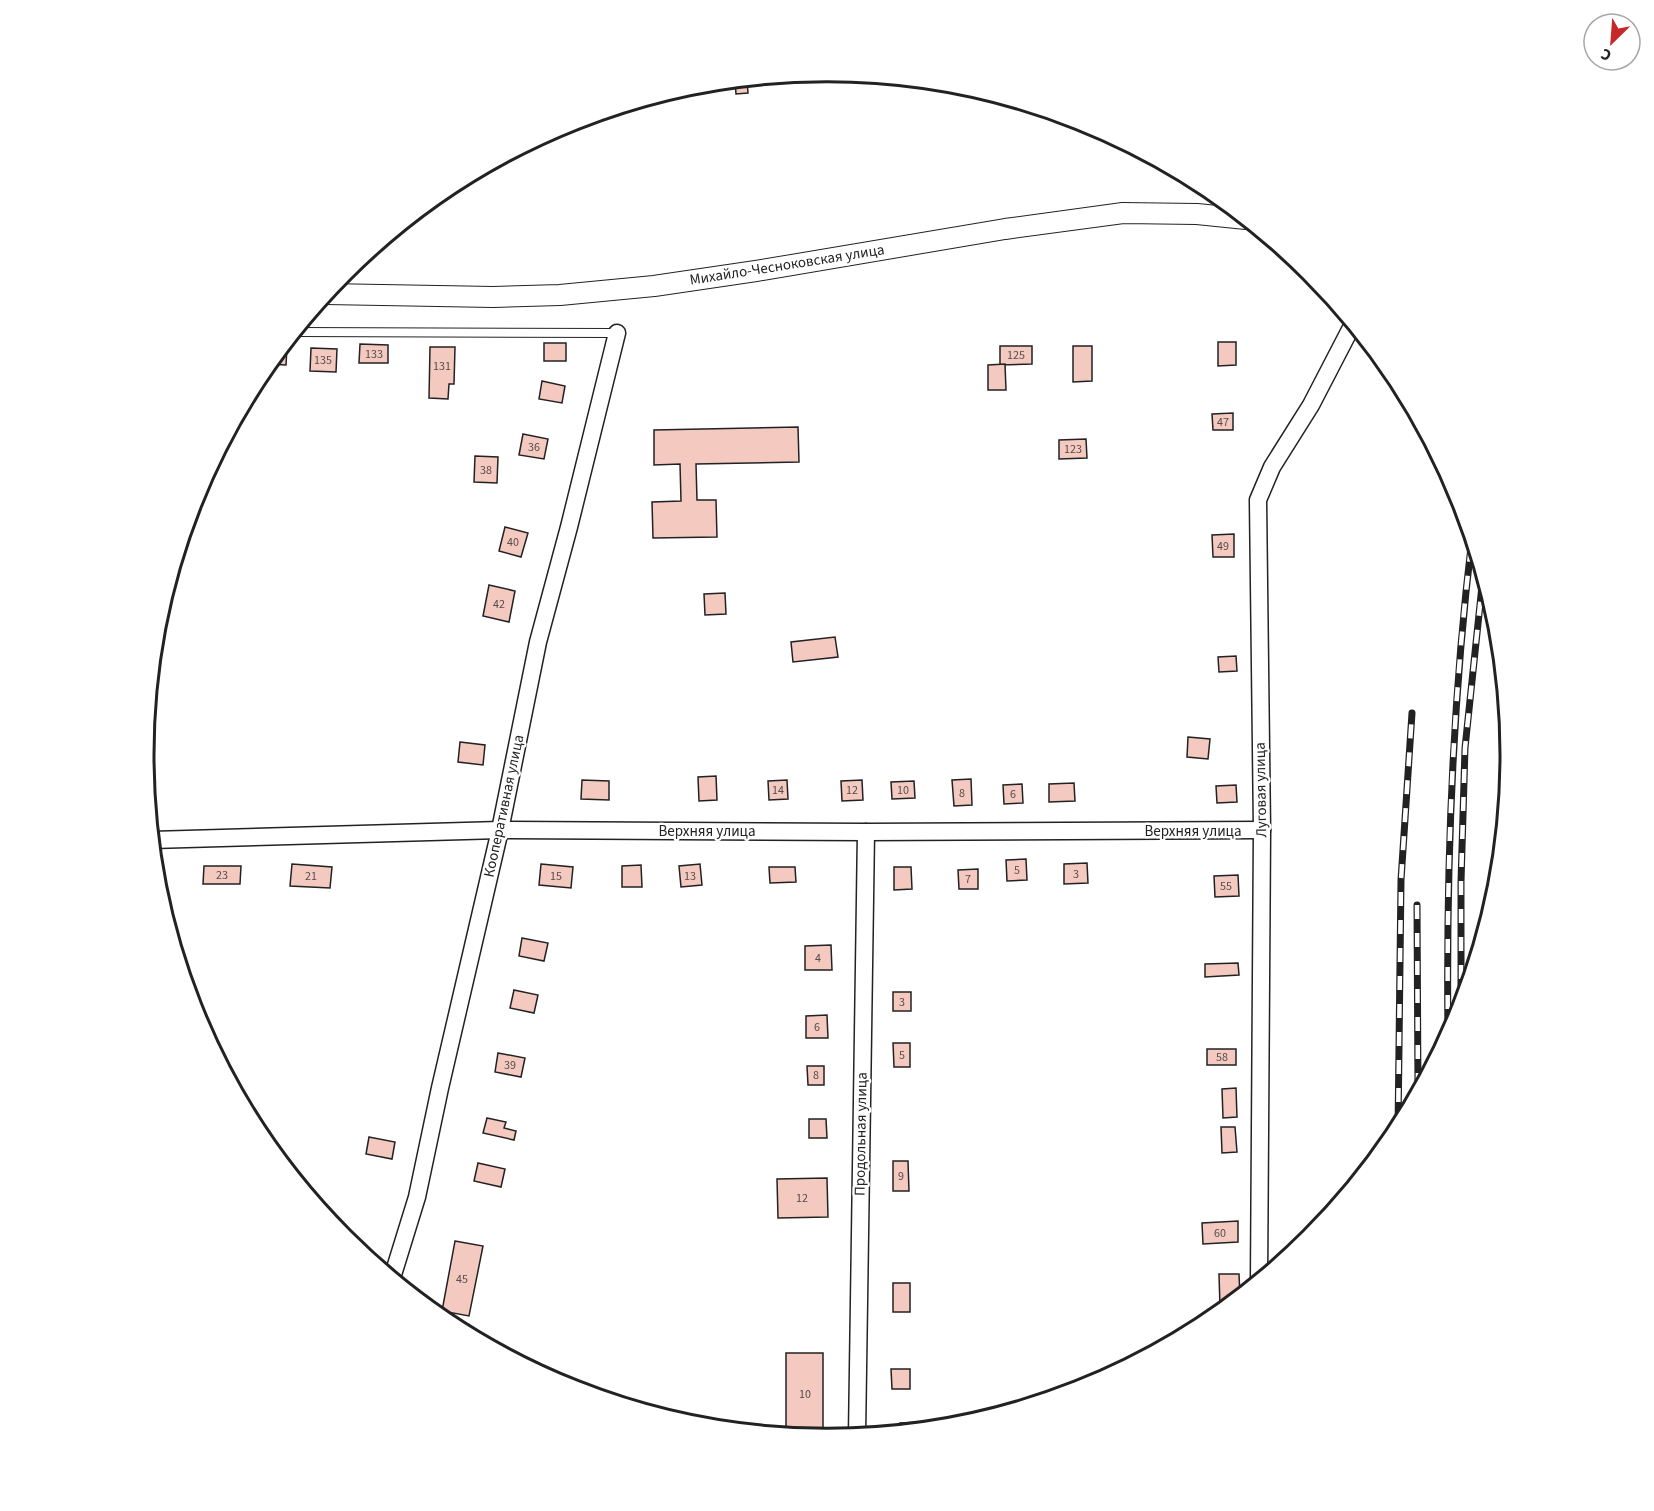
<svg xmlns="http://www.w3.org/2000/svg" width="1654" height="1511" font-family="'Source Sans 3',sans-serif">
<rect width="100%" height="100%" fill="#fff"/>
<g fill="#f3c9c0" stroke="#222" stroke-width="1.5">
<path d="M747,80L748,93L736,94L735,81Z"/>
<path d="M907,80L929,82V86L907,83Z"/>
<path d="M1218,342H1236V365L1218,366Z"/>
<rect x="544" y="343" width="22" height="18"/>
<path d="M360,344L388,345V363H359Z"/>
<path d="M1000,346H1032V364L1000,365Z"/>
<path d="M1073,346H1092V381L1073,382Z"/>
<path d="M282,347H287L286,365L268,364Z"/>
<path d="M430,347H455L454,384H449L448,399L429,398Z"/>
<path d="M311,348L337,349L336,372L310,371Z"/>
<path d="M1005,364L1006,390H988V365Z"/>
<path d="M542,381L565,386L562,403L539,399Z"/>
<path d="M1233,413V430H1213L1212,414Z"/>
<path d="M798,427L799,462L696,464L697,500H716L717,537L653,538L652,502L681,501L680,464L654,465V430Z"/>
<path d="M523,434L548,439L544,459L519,455Z"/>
<path d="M1086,439L1087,458L1059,459V440Z"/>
<path d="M475,456L498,457L497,483L474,482Z"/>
<path d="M505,527L528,533L521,557L499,551Z"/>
<path d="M1234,534V557H1213L1212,535Z"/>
<path d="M489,585L515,591L509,622L483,616Z"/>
<path d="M725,593L726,614L705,615L704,594Z"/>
<path d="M835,637L838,657L793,662L791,642Z"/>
<path d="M1236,656L1237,671L1219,672L1218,657Z"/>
<path d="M1188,737L1210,739L1208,759L1187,757Z"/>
<path d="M460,742L485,745L483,765L458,762Z"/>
<path d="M716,776L717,800L699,801L698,777Z"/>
<path d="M971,779L972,805L954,806L952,780Z"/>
<path d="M582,780L609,781V800L581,799Z"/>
<path d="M787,780L788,799L769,800L768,781Z"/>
<path d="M862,780L863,800L842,801L841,781Z"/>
<path d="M914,781L915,798L892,799L891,782Z"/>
<path d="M1074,783L1075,801L1049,802V784Z"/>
<path d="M1022,784L1023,803L1004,804L1003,785Z"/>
<path d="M1236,785L1237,802L1217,803L1216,786Z"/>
<path d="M1026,859L1027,880L1007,881L1006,860Z"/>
<path d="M1087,863L1088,883L1064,884V864Z"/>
<path d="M292,864L332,867L330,888L290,886Z"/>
<path d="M541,864L573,867L571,888L539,885Z"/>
<path d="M700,864L702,885L681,887L679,866Z"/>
<path d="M641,865L642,887H622V866Z"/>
<path d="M204,866H241L240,884H203Z"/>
<path d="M769,867H795L796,882L770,883Z"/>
<path d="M894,867H911L912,889L894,890Z"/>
<path d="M978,869V889H959L958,870Z"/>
<path d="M1238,875L1239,896L1215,897L1214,876Z"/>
<path d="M522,938L548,943L544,961L519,956Z"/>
<path d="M831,945L832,970H805V946Z"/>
<path d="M1238,963L1239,975L1205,977V964Z"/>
<path d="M514,990L538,995L534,1013L510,1008Z"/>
<rect x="893" y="992" width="18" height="19"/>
<path d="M827,1015L828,1038H806V1016Z"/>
<path d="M893,1043H910V1067H894Z"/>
<rect x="1207" y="1049" width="29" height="16"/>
<path d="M498,1053L525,1058L521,1077L495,1072Z"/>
<path d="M807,1066H824V1085H808Z"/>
<path d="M1236,1088L1237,1117L1223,1118L1222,1089Z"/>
<path d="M487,1118L506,1122L504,1128L516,1131L514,1140L483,1133Z"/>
<path d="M809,1119H826L827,1138H809Z"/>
<path d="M1221,1127H1235L1237,1152L1222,1153Z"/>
<path d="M369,1137L395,1142L392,1159L366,1154Z"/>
<path d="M893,1161H908L909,1191H893Z"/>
<path d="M478,1163L505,1169L501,1187L474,1181Z"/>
<path d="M827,1178L828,1217L778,1218L777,1179Z"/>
<path d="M1238,1221V1242L1203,1244L1202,1223Z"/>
<path d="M455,1241L483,1246L469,1316L442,1311Z"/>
<path d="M1219,1274H1239L1240,1297L1227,1307H1220Z"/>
<rect x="893" y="1283" width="17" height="29"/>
<path d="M786,1353H823V1439L786,1435Z"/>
<path d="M891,1369H910V1389H892Z"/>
<path d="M921,1422L922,1430L900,1432V1423Z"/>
</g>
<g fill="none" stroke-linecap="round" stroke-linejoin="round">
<g stroke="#222" stroke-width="10">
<path id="service" d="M295,332L617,333"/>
</g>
<g stroke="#222" stroke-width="19">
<g id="minor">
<path d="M152,840L500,830L866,832L1262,830"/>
<path d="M392,1278L417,1197L440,1088L500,830L538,642L569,527L617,333"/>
<path d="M1259,1281L1262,830L1258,500L1272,467L1311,405L1353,324"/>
<path d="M857,1436L866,832"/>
</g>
</g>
<g stroke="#222" stroke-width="22">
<path id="tertiary" d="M326,294L493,297L560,295L654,286L756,271L1005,229L1123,213L1197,214L1246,219"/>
</g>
<use href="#service" stroke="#fff" stroke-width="8"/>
<use href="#minor" stroke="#fff" stroke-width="16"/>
<use href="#tertiary" stroke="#fff" stroke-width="20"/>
<g stroke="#222" stroke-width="7">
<g id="rail">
<path d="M1501,660V706L1507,791"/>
<path d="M1417,905L1418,1092"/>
<path d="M1461,1007V882L1465,748L1483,576"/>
<path d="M1448,1037C1446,870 1452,704 1472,538"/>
<path d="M1398,1130L1401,880L1412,713"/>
</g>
</g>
<use href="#rail" stroke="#fff" stroke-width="4.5" stroke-dasharray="14" stroke-linecap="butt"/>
</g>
<g text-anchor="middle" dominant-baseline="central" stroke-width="4.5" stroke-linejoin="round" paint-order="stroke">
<g font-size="12" fill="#564c4a">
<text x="374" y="354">133</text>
<text x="1016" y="355">125</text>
<text x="323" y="360">135</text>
<text x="442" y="366">131</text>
<text x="1223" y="422">47</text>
<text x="534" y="447">36</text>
<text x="1073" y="449">123</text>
<text x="486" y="470">38</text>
<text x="513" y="542">40</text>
<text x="1223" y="546">49</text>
<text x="499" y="604">42</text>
<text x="778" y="790">14</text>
<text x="852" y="790">12</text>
<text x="903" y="790">10</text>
<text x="962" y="793">8</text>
<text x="1013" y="794">6</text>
<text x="1017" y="870">5</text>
<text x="1076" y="874">3</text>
<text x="222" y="875">23</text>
<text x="311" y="876">21</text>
<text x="556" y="876">15</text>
<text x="690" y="876">13</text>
<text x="968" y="879">7</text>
<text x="1226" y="886">55</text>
<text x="818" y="958">4</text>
<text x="902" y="1002">3</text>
<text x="817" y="1027">6</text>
<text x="902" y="1055">5</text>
<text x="1222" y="1057">58</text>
<text x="510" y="1065">39</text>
<text x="816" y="1075">8</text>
<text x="901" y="1176">9</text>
<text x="802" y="1198">12</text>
<text x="1220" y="1233">60</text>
<text x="462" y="1279">45</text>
<text x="805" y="1394">10</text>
</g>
<g font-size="15" fill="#222" stroke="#fff">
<text transform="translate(787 265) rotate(-9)">Михайло-Чесноковская улица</text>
<text transform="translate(1261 790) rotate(-91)">Луговая улица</text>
<text transform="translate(504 806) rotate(-78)">Кооперативная улица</text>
<text x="707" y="831">Верхняя улица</text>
<text x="1193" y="831">Верхняя улица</text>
<text transform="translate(861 1134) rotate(-89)">Продольная улица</text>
</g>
</g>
<path d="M0 0H1654V1511H0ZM154 755a673 673 0 1 1 1346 0a673 673 0 1 1-1346 0Z" fill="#fff" fill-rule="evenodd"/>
<path fill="none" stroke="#222" stroke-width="3" d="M154 755a673 673 0 1 1 1346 0a673 673 0 1 1-1346 0Z"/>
<g transform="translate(1612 42) rotate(205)"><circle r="28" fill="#ffffff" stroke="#a7a7a7" stroke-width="1.5"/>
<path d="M0-4.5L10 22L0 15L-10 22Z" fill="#c62828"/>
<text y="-9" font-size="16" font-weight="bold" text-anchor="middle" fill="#222222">С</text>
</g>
</svg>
